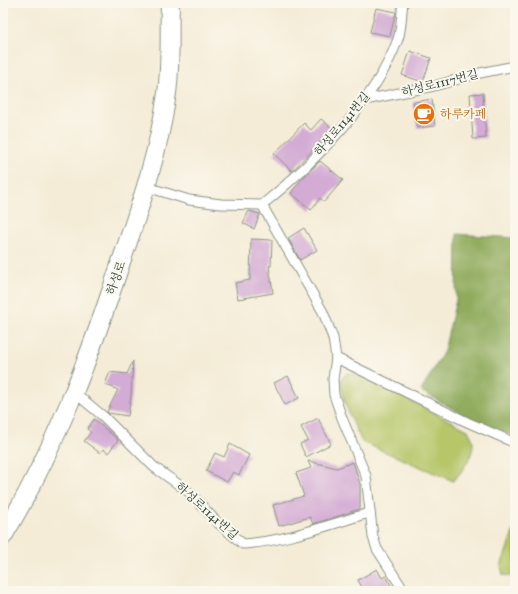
<svg xmlns="http://www.w3.org/2000/svg" width="518" height="594" font-family="'IM FELL Great Primer','Noto Serif KR',serif">
<rect width="100%" height="100%" fill="#fbf7ec"/>
<filter id="ink" filterUnits="userSpaceOnUse"><feTurbulence type="fractalNoise" baseFrequency=".025" numOctaves="2"/><feDisplacementMap in="SourceGraphic" scale="8" xChannelSelector="R" yChannelSelector="G"/><feConvolveMatrix kernelMatrix="1 2 1 2 8 2 1 2 1" color-interpolation-filters="sRGB"/></filter>
<filter id="wash" filterUnits="userSpaceOnUse"><feTurbulence type="fractalNoise" baseFrequency=".012" numOctaves="4" result="noise"/><feDisplacementMap in="SourceGraphic" scale="16" xChannelSelector="R" yChannelSelector="G"/><feGaussianBlur stdDeviation="0.9" result="paint"/><feColorMatrix in="noise" values="0 0 0 0 0 0 0 0 0 0 0 0 0 0 0 0 0 1.4 0 .05"/><feComposite in="paint" operator="in"/></filter>
<g filter="url(#wash)">
<rect width="100%" height="100%" fill="#f4ecd7"/>
<g fill="#b6c669" stroke="#6a824e">
<path d="M347,373L357,374L468,430C469,433 473,438 473,442C474,456 462,472 453,481L362,442C352,421 342,402 341,379Z"/>
<path d="M515,527V577L503,575L501,566Z"/>
</g>
<path fill="#90ab5d" stroke="#587448" d="M457,234L515,238V437L462,414L421,391L444,351L456,300Z"/>
<g id="blocks">
<g fill="#d3abd4">
<path d="M376,8L396,12L390,36L370,32Z"/>
<path d="M410,51L431,58L423,82L402,75Z"/>
<path d="M483,93L486,138L473,139L470,94Z"/>
<path d="M432,99L435,126L417,128L413,102Z"/>
<path d="M321,119L333,129L292,171L274,154L304,123L311,130Z"/>
<path d="M320,161L343,180L324,202L320,198L311,210L291,193L301,180Z"/>
<path d="M249,211L260,214L254,229L243,223Z"/>
<path d="M304,228L317,250L300,260L288,238Z"/>
<path d="M251,239L272,240L271,266H269L273,293L238,299L235,283L250,280Z"/>
<path d="M133,361L131,395L128,416L108,413L107,412L118,390L105,384L110,372L127,374Z"/>
<path d="M288,376L299,398L285,405L274,383Z"/>
<path d="M318,418L331,444L306,457L300,444L308,440L301,427Z"/>
<path d="M94,419L118,440L108,453L103,449L100,453L84,441L91,432L87,429Z"/>
<path d="M230,444L249,455L239,475L233,472L227,482L206,471L215,453L224,457Z"/>
<path d="M308,461L337,468L353,462L360,484V509L313,524L310,517L279,526L273,505L304,496L296,473L311,468Z"/>
<path d="M377,569L382,578L386,576L394,591H364L358,580Z"/>
</g>
</g>
</g>
<g filter="url(#ink)">
<use href="#blocks" fill-opacity="0" stroke="#8a9486" stroke-width="1"/>
<g fill="none" stroke-linecap="round" stroke-linejoin="round">
<g stroke="#8a9486" stroke-width="11">
<g id="lane">
<path d="M365,100L434,86L480,73L515,66"/>
<path d="M147,187L189,200L221,204L262,205C313,164 376,101 398,39C402,28 401,14 403,3"/>
<path d="M262,205L323,312L333,338L336,358L333,379L334,395L342,418L366,476L373,537L377,549L404,591"/>
<path d="M336,358L467,422L515,443"/>
<path d="M74,392L104,417L154,467L189,492L217,522L243,544C286,541 328,525 369,513"/>
</g>
</g>
<g stroke="#8a9486" stroke-width="20">
<path id="street" d="M3,536C55,450 90,356 121,262C140,207 159,152 167,93C171,64 169,33 170,3"/>
</g>
<use href="#lane" stroke="#fff" stroke-width="9"/>
<use href="#street" stroke="#fff" stroke-width="18"/>
</g>
</g>
<defs>
<g id="cafe-disc" transform="scale(1.15)"><circle r="9.5" fill="#e8710a" stroke="#fbf7ec"/><path d="M-5.5-4.5H6V0H3Q3 3.5 0 3.5H-2.5Q-5.5 3.5-5.5 0ZM3-3.2v2h1.7v-2ZM-6 4.5H4V6H-6Z" fill="#fff"/></g>
</defs>
<g fill-rule="evenodd">
<use href="#cafe-disc" x="424" y="114"/>
</g>
<g text-anchor="middle" dominant-baseline="central" stroke-width="4" stroke-linejoin="round" paint-order="stroke">
<g font-size="12" fill="#1f3d34" stroke="#fbf7ec">
<text transform="translate(440 83) rotate(-14)">하성로1117번길</text>
<text transform="translate(342 124) rotate(-50)">하성로1141번길</text>
<text transform="translate(116 278) rotate(-71)">하성로</text>
<text transform="translate(207 511) rotate(42)">하성로1141번길</text>
</g>
<g font-size="12" fill="#c56008" stroke="#fbf7ec" text-anchor="start">
<text x="440" y="114">하루카페</text>
</g>
</g>
<rect width="518" height="594" fill="none" stroke="#fbf7ec" stroke-width="16"/>
</svg>
